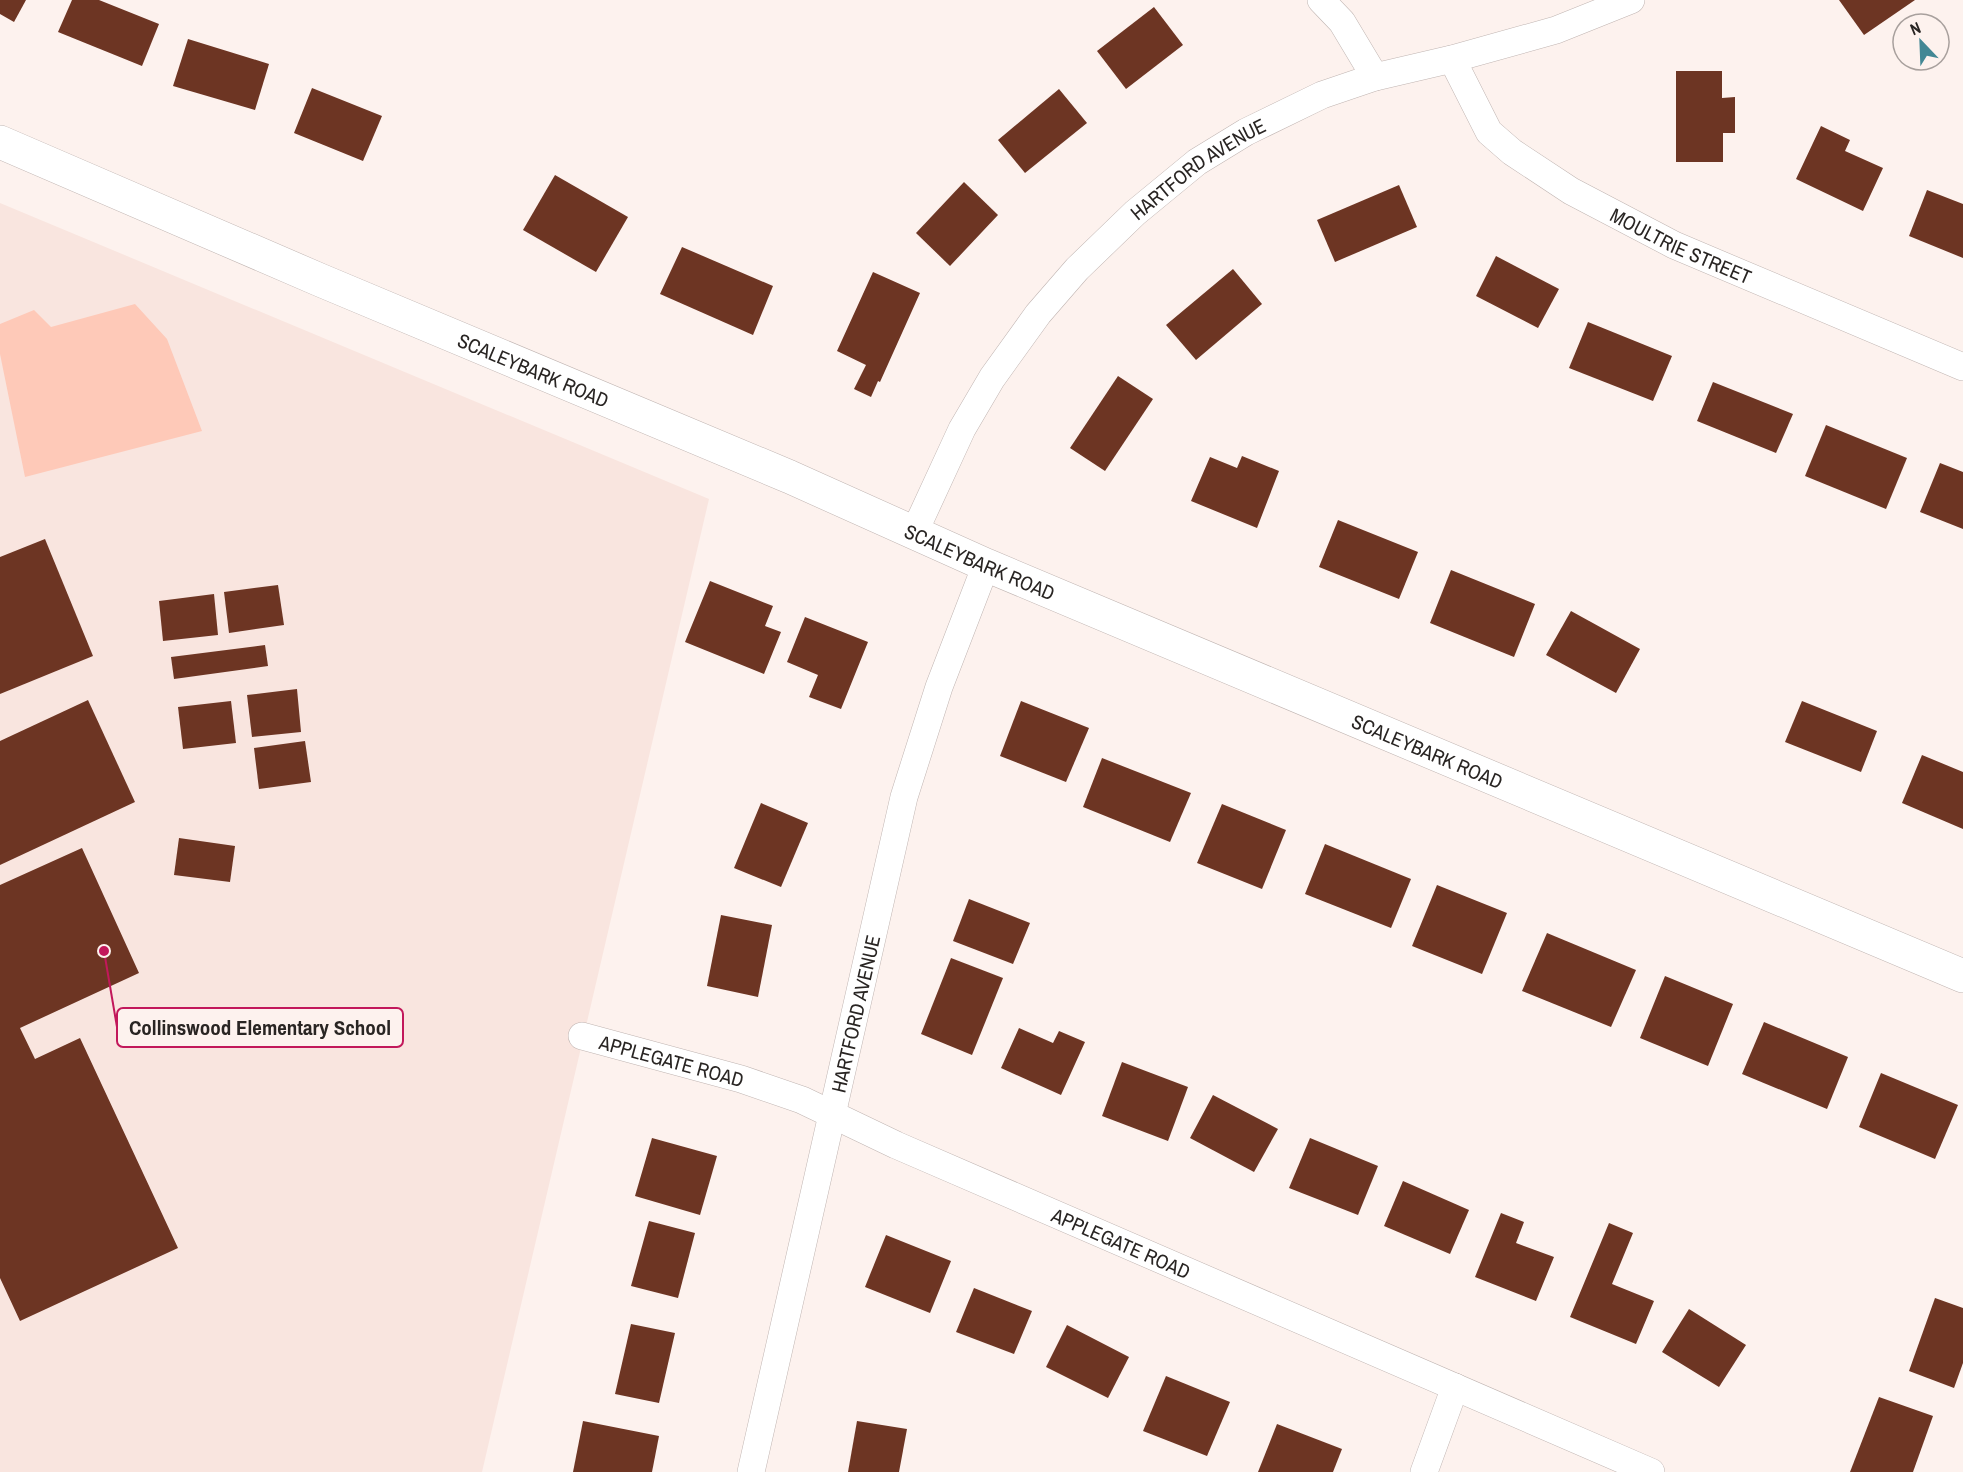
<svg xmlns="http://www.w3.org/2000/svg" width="1963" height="1472" font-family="'Archivo Narrow',sans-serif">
<rect width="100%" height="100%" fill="#fdf2ee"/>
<path fill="#f9e5df" d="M0,203L709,499L482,1472H0Z"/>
<path fill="#fec9b8" d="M135,304L167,339L202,431L25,477L0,354V324L34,310L51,327Z"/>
<g fill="#6d3523">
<path d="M0,0H26L14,22L0,14Z"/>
<path d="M72,0H99L159,24L142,66L58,32Z"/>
<path d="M1839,0H1915L1864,35Z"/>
<path d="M1154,7L1183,45L1126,89L1097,51Z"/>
<path d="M188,39L269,64L255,110L173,86Z"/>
<path d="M1676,71H1722V98L1735,97V133H1723V162H1676Z"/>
<path d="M312,88L382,116L363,161L294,133Z"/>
<path d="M1059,89L1087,123L1025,173L998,140Z"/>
<path d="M1821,126L1850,140L1845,151L1883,168L1863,211L1796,179Z"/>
<path d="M555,175L628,217L596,272L523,230Z"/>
<path d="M964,182L998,215L950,266L916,233Z"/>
<path d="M1399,185L1417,227L1335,262L1317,220Z"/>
<path d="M1927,190L1963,204V258L1909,236Z"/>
<path d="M682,247L773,286L753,335L660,294Z"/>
<path d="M1496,256L1559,289L1538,328L1476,296Z"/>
<path d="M1233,269L1262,304L1196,360L1166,325Z"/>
<path d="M873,272L920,293L880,382L878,381L871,397L854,389L866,365L837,351Z"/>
<path d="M1588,322L1672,356L1653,401L1569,368Z"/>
<path d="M1118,376L1153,399L1105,471L1070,448Z"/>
<path d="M1713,382L1793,414L1776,453L1697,421Z"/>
<path d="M1826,425L1907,458L1886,509L1805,476Z"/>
<path d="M1242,456L1279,471L1257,528L1191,501L1210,457L1237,468Z"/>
<path d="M1940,463L1963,472V529L1920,512Z"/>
<path d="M1338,520L1418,552L1399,599L1319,567Z"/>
<path d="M45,539L93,656L0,694V557Z"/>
<path d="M1451,570L1535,604L1514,657L1430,623Z"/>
<path d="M710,581L773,606L765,626L781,632L764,674L685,642Z"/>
<path d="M278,585L284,625L229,633L224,592Z"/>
<path d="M214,594L218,635L163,641L159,601Z"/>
<path d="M1571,611L1640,649L1616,693L1546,655Z"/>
<path d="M805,617L868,642L841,709L809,697L818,675L787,662Z"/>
<path d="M265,645L268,666L174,679L171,657Z"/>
<path d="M297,689L301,732L252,737L247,695Z"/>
<path d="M88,700L135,802L0,865V741Z"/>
<path d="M231,701L236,743L183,749L178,707Z"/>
<path d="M1021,701L1089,728L1066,782L1000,756Z"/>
<path d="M1802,701L1877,731L1861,772L1785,742Z"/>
<path d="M305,741L311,782L259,789L254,748Z"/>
<path d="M1922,755L1963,772V829L1902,803Z"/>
<path d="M1102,758L1191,793L1170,842L1083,807Z"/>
<path d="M761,803L808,823L781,887L734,868Z"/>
<path d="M1222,804L1286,830L1262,889L1197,863Z"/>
<path d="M179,838L235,846L230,882L174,875Z"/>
<path d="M1325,844L1411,879L1391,928L1305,894Z"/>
<path d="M82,848L139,973L20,1028L35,1059L80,1038L178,1248L20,1321L0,1278V885Z"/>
<path d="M1437,885L1507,913L1482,974L1412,946Z"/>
<path d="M969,899L1030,923L1013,964L953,941Z"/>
<path d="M721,915L772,925L758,997L707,986Z"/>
<path d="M1547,933L1636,970L1611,1027L1522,991Z"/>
<path d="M951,958L1003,978L972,1055L921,1034Z"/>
<path d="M1665,976L1733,1004L1708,1066L1640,1038Z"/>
<path d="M1764,1022L1848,1057L1827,1109L1742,1074Z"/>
<path d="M1019,1028L1053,1043L1059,1031L1085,1042L1061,1095L1001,1068Z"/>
<path d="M1122,1062L1188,1087L1168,1141L1102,1116Z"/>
<path d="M1881,1073L1958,1105L1935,1159L1859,1127Z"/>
<path d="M1213,1095L1278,1129L1254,1172L1190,1138Z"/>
<path d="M652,1138L717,1156L700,1215L635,1196Z"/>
<path d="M1310,1138L1378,1166L1358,1215L1289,1188Z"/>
<path d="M1403,1181L1469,1210L1450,1254L1384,1226Z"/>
<path d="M1501,1213L1524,1222L1516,1243L1554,1257L1536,1301L1475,1277Z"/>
<path d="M649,1221L695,1233L678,1298L631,1286Z"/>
<path d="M1609,1223L1633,1233L1612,1284L1654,1301L1636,1344L1570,1317Z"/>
<path d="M886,1235L951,1261L930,1313L865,1287Z"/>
<path d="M974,1288L1032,1311L1014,1354L956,1332Z"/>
<path d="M1935,1298L1963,1308V1363L1954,1388L1909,1371Z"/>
<path d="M1689,1309L1746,1345L1719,1387L1662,1352Z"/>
<path d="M631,1324L675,1333L659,1403L615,1394Z"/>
<path d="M1067,1325L1129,1357L1108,1398L1046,1367Z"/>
<path d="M1166,1376L1230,1402L1207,1456L1143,1431Z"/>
<path d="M1879,1397L1933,1416L1913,1472H1850Z"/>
<path d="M583,1421L659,1436L652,1472H573Z"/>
<path d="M857,1421L907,1429L899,1472H848Z"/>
<path d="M1277,1424L1342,1449L1333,1472H1258Z"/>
</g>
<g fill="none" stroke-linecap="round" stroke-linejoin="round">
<g stroke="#c0b5b2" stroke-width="28">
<g id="minor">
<path d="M1321,0L1342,22L1375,77"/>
<path id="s1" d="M1452,59L1489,132L1512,152L1571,191L1674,245L1963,367"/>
<path id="s2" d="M914,533L962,429L992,378L1038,314L1077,269L1135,213L1197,162L1246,132L1322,95L1375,77L1452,59L1556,30L1631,0"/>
<path id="s3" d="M582,1036L741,1079L802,1100L896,1145L1651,1472"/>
<path id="s4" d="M751,1472L904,797L939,687L986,565"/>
<path d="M1424,1472L1455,1387"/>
</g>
</g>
<g stroke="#c0b5b2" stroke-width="34">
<g id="tertiary">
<path id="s5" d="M0,142L320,280L790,477L986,565L1963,976"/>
</g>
</g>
<use href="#minor" stroke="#fff" stroke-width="27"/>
<use href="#tertiary" stroke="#fff" stroke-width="33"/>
</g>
<g text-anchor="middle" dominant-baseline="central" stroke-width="6" stroke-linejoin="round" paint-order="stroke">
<g font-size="20" fill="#292523" stroke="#fdf2ee">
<text stroke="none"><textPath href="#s2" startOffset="470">HARTFORD AVENUE</textPath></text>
<text stroke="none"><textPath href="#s1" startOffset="306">MOULTRIE STREET</textPath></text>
<text stroke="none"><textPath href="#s5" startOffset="580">SCALEYBARK ROAD</textPath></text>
<text stroke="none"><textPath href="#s5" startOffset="1066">SCALEYBARK ROAD</textPath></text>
<text stroke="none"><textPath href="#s5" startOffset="1552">SCALEYBARK ROAD</textPath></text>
<text stroke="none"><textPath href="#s4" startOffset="470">HARTFORD AVENUE</textPath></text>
<text stroke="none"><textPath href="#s3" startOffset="93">APPLEGATE ROAD</textPath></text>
<text stroke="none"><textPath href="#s3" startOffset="579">APPLEGATE ROAD</textPath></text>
</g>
</g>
<path fill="none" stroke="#c2185b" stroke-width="2" d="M104 951L117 1027"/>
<circle fill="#c2185b" stroke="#fdf2ee" stroke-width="2" cx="104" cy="951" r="6"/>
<rect fill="#fdf2ee" stroke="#c2185b" stroke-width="2" x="117" y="1008" width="286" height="39" rx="6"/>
<g font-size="21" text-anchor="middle" font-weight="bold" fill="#292523">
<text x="260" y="1035">Collinswood Elementary School</text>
</g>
<g transform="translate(1921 42) rotate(337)"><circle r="28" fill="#fdf2ee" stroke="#a8a09d" stroke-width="1.5"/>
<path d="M0-4.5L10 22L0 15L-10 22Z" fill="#438895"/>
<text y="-9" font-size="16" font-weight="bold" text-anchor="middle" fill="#292523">N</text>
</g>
</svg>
